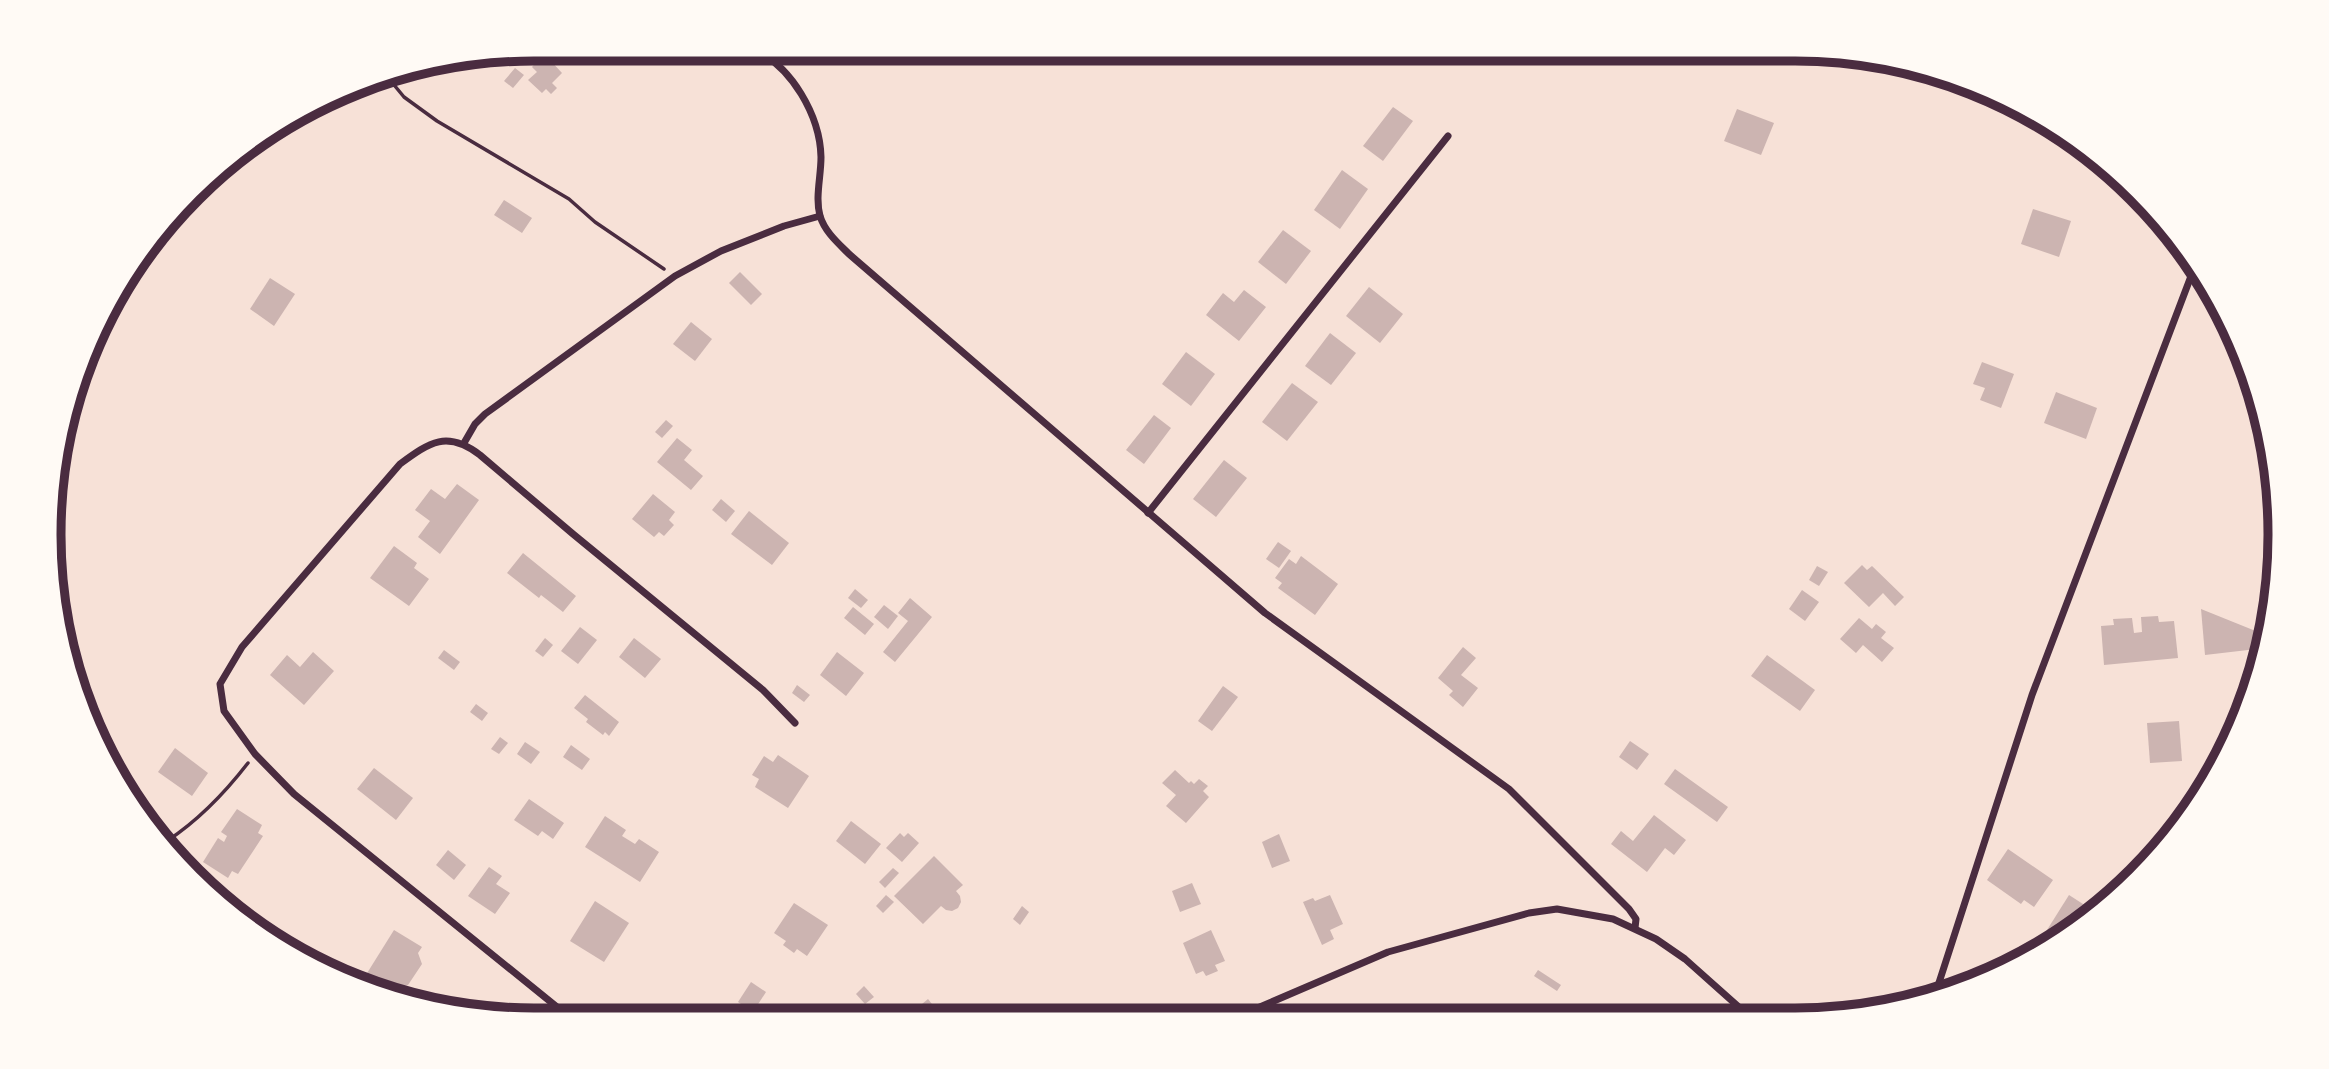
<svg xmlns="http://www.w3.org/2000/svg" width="2329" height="1069" font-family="'Sofia Sans Condensed',sans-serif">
<rect width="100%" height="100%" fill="#f7e1d7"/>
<g fill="#ccb4b1">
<path d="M549,59L562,73L552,83L557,88L551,94L546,89L542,93L528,80L537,72L532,67L538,60L543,65Z"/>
<path d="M515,68L524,75L513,88L504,81Z"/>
<path d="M1393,107L1413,121L1383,161L1363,146Z"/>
<path d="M1737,109L1774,123L1761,155L1724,141Z"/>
<path d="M1342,170L1368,189L1340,229L1314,210Z"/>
<path d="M504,200L532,218L522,233L494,215Z"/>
<path d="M2033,209L2071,221L2059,257L2021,244Z"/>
<path d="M1283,230L1311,251L1286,284L1258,262Z"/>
<path d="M740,272L762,294L751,305L729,283Z"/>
<path d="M270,278L295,294L274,326L250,309Z"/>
<path d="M1369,287L1403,314L1380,343L1346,316Z"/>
<path d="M1244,290L1266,307L1239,341L1206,315L1223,293L1234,302Z"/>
<path d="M691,322L712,339L695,361L673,344Z"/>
<path d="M1330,333L1356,353L1331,385L1305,366Z"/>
<path d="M1186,352L1215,374L1191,406L1162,384Z"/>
<path d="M1982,362L2014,374L2001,408L1980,400L1985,388L1973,384Z"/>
<path d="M1292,383L1318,402L1287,441L1262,422Z"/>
<path d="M2056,392L2097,408L2086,439L2044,423Z"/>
<path d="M1154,415L1171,428L1144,464L1126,450Z"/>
<path d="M666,420L673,426L662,438L655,432Z"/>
<path d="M677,438L692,450L684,460L703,476L691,490L657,462Z"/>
<path d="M1224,460L1247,478L1216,517L1193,499Z"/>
<path d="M457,484L479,500L440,554L418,537L430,521L415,510L431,489L445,499Z"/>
<path d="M653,494L675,512L669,520L674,525L664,536L659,532L654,537L632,519Z"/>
<path d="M721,499L735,511L726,522L712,510Z"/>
<path d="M749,511L789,543L772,565L731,534Z"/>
<path d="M1278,542L1291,551L1279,568L1266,559Z"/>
<path d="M394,546L417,563L414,568L429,579L409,606L370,578Z"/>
<path d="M523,553L576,596L563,612L541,595L539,598L507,573Z"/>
<path d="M1301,556L1338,584L1315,615L1278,588L1282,583L1275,578L1289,559L1296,564Z"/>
<path d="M1862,565L1867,570L1872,566L1904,597L1895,606L1883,593L1869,607L1844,583Z"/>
<path d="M1817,566L1828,572L1819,586L1809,580Z"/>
<path d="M855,589L868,600L861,608L848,598Z"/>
<path d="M1802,590L1819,602L1805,621L1789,609Z"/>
<path d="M910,598L932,617L895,662L883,652L908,621L898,613Z"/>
<path d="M884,605L898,616L888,629L874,617Z"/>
<path d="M853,607L874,624L865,635L844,618Z"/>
<path d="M2201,609L2268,636L2265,648L2205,655Z"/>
<path d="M2158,616L2159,622L2174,621L2178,658L2104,665L2101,626L2114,625L2113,619L2132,618L2134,633L2142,632L2141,617Z"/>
<path d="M1859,618L1872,629L1876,624L1886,632L1881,638L1894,648L1882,662L1863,645L1856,653L1840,639Z"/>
<path d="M580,627L597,640L578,664L561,651Z"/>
<path d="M545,638L553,645L543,657L535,651Z"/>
<path d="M634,638L661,659L645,678L619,657Z"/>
<path d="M1463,647L1476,658L1461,675L1478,688L1463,707L1449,695L1453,691L1438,678Z"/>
<path d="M444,650L460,662L454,670L438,658Z"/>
<path d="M313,652L334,671L304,705L270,675L287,655L300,667Z"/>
<path d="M837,652L864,673L846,696L820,675Z"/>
<path d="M1767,655L1815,690L1800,711L1751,676Z"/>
<path d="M797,685L810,695L804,702L792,693Z"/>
<path d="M1223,686L1238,697L1212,731L1198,721Z"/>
<path d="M585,695L619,722L609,736L605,732L603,735L586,722L588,719L574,708Z"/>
<path d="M476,704L488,713L482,721L470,712Z"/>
<path d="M2179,721L2182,761L2150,763L2147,723Z"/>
<path d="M500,737L508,743L499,754L491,749Z"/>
<path d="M1630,741L1649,754L1637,770L1619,757Z"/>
<path d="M525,742L540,752L531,764L517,754Z"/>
<path d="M571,745L590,759L582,770L563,757Z"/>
<path d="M175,748L208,773L192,796L158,772Z"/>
<path d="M778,755L809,776L788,808L755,787L759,779L752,775L764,756L773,762Z"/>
<path d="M374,768L413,798L396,820L357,789Z"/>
<path d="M1675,769L1728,807L1717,822L1664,784Z"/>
<path d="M1175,770L1189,783L1191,781L1194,784L1199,779L1208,786L1203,791L1209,797L1186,823L1166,806L1176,795L1162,783Z"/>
<path d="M529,799L564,823L553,839L542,831L538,836L514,820Z"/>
<path d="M237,809L262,825L258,833L263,836L238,874L232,871L228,878L203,862L218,838L224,842L227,836L221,832Z"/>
<path d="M1654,815L1686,840L1674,855L1665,848L1647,872L1611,844L1621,831L1633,841Z"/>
<path d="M605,816L626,830L622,836L635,844L639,839L659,852L640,882L585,847Z"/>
<path d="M851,821L881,844L865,864L836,841Z"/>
<path d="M900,833L904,837L908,833L919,843L902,862L886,848Z"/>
<path d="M1279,834L1290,861L1272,868L1262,842Z"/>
<path d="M2008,849L2053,880L2034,907L2024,900L2021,904L1987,880Z"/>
<path d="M448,850L466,865L454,880L436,865Z"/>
<path d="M934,856L963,885L956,891L960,896L961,902L958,908L952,911L946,910L941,906L923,924L894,896Z"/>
<path d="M489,867L502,876L496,884L510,893L495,914L468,896Z"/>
<path d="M893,868L899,873L885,888L879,882Z"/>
<path d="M1192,883L1201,904L1180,912L1172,891Z"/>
<path d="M886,895L894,902L883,913L876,906Z"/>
<path d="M1330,895L1343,924L1330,930L1334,939L1322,945L1303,902L1313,898L1315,901Z"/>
<path d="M2069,895L2097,913L2090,919L2059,938L2047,930Z"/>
<path d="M595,901L629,923L604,962L570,941Z"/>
<path d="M794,903L828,925L807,956L797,949L794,953L783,945L786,941L774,933Z"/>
<path d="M1022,906L1029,912L1020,925L1013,919Z"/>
<path d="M394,930L422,947L418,953L422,964L408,985L397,988L391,996L359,986Z"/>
<path d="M1211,930L1225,961L1215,965L1218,971L1206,976L1203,971L1196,974L1183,943Z"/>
<path d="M1538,970L1561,985L1557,991L1534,976Z"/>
<path d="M751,982L766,992L753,1012L738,1002Z"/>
<path d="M864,986L874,997L865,1004L856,994Z"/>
<path d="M928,999L944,1019H904Z"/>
</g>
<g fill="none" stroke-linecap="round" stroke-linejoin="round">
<g stroke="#4a2c40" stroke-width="3.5">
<path d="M385,74L404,97L437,121L569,199L595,222L664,269"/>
<path d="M167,841C199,820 224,794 248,763"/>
</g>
<g stroke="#4a2c40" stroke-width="7">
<path d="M753,49C792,66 820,116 821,157C821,177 815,197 820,216C825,232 838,243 849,254L1265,613L1509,789L1629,909L1636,919L1635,928"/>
<path d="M464,443L475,424L485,414L675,276L721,251L784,226L820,216"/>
<path d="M1148,513L1448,136"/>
<path d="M1935,995L2032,695L2196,263"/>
<path d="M1234,1018L1388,952L1529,913L1557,909L1613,919L1656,939L1685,959L1749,1016"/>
<path d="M573,1020L294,794L255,754L224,711L220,684L242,647L400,464C430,442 447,430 480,455L573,534L763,690L795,723"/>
</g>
</g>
<path d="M0 0H2329V1069H0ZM534 61H1795A473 473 0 0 1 2268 534V535A473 473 0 0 1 1795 1008H534A473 473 0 0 1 61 535V534A473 473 0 0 1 534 61Z" fill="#fffaf5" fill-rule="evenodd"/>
<path fill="none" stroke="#4a2c40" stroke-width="9" d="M534 61H1795A473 473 0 0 1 2268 534V535A473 473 0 0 1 1795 1008H534A473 473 0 0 1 61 535V534A473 473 0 0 1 534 61Z"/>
</svg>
